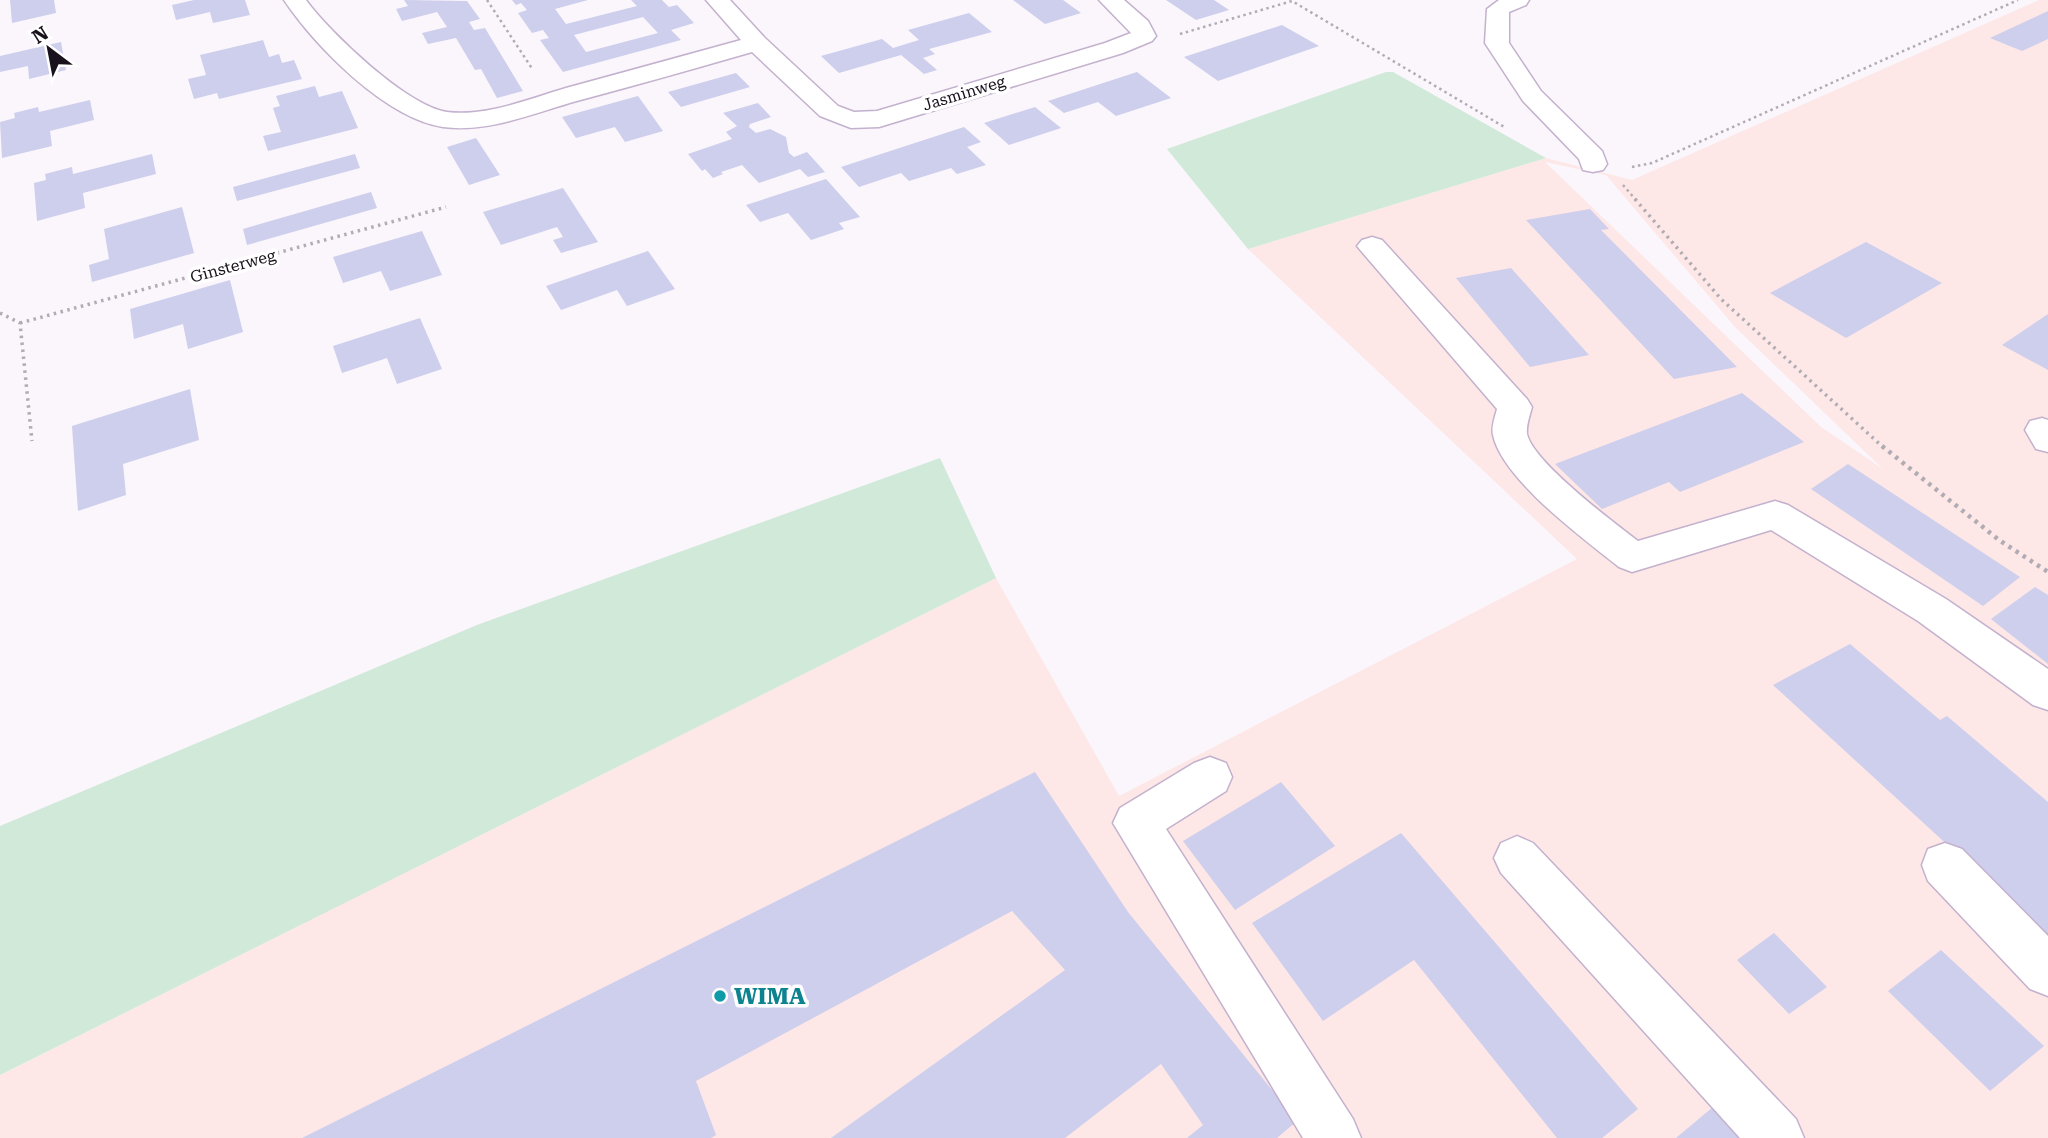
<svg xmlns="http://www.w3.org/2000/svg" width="2048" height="1138" font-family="'Roboto Serif',serif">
<rect width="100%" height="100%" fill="#faf6fc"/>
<path fill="#fde8e7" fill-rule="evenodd" d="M2039,0H2048V1138H0V1075L996,578L1119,796L1577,559L1248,249L1546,158L1632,180ZM1545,162L1606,175L1735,327L1883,469L1821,427Z"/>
<g fill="#d0e9d9">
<path d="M1386,72H1393L1546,158L1248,249L1167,149Z"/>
<path d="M940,458L996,578L0,1075V826L477,625Z"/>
</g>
<g fill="#ceceed" fill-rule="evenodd">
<path d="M10,0H54L56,13L12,23Z"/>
<path d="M194,0H245L250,15L213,23L210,12L176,20L172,5Z"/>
<path d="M404,0L467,1L480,19L469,22L474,30L485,28L523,91L497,98L481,69L475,70L456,38L428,44L422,33L447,27L437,12L402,21L396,9L408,6Z"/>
<path d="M512,0H588L555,9L566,24L637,6L631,0H662L669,7L677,5L694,23L671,30L681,40L563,72L540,40L549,38L543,30L532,33L518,13L527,10L521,3L516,5ZM643,17L658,33L586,52L574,35Z"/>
<path d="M1013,0H1063L1081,13L1045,24Z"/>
<path d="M1166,0H1214L1229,10L1196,20Z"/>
<path d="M2048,11V39L2022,51L1990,38Z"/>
<path d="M969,13L992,32L929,49L935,54L923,58L937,70L924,74L901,55L839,73L821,56L882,39L893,48L919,40L908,30Z"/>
<path d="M1282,25L1319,46L1218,81L1184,57Z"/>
<path d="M263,40L269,57L279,54L282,63L294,60L302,79L219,99L217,93L194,99L188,79L206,75L200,55Z"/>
<path d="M61,42L66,70L29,79L28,66L0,72V56Z"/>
<path d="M1137,72L1171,98L1116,116L1098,102L1064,113L1048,101Z"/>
<path d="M736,73L750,87L681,107L668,92Z"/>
<path d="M315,86L319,97L342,91L358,128L268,151L263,136L281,132L273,108L280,106L276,96Z"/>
<path d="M638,96L663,131L625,142L615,127L576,138L562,117Z"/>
<path d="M90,100L94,120L50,131L52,146L2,158L0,122L15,118L14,113L38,107L39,112Z"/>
<path d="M758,103L771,117L750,124L749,127L756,133L770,129L786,137L789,153L794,157L807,152L825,172L808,177L800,169L759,183L742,165L721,172L723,174L713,178L705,169L702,171L688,154L732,139L726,132L737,126L723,113Z"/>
<path d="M1035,107L1061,128L1009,145L984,123Z"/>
<path d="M964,127L981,142L967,147L986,165L957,174L951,168L909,181L901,173L859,187L841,167Z"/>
<path d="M476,138L500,175L469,185L447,147Z"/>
<path d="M152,154L156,174L83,193L85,208L37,221L34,183L46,180L45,174L72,167L73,174Z"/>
<path d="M355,154L360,168L237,201L233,187Z"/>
<path d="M826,179L860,217L839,223L844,229L811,240L788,213L760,222L746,205Z"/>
<path d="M563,188L598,242L561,253L553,240L563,237L557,227L501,245L483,212Z"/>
<path d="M371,192L377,208L247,245L243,229Z"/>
<path d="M182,207L194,253L92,282L89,265L109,259L104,229Z"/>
<path d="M1590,209L1609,229L1601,230L1737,367L1674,379L1526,220Z"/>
<path d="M422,231L442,275L390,291L381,271L343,283L333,257Z"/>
<path d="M1866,242L1942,283L1846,338L1770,293Z"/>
<path d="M648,251L675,289L627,306L617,290L561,310L546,286Z"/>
<path d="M1511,268L1589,355L1530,367L1456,278Z"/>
<path d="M230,280L243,332L188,349L183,324L134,339L130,309Z"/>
<path d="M2048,314V370L2002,345Z"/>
<path d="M420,318L442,369L397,384L387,358L342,373L333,346Z"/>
<path d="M190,389L199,440L123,464L126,495L78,511L72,426Z"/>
<path d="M1742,393L1804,442L1680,492L1669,482L1602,509L1555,464Z"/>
<path d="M1848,464L2020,577L1983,606L1811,489Z"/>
<path d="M2035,587L2048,595V664L1991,619Z"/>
<path d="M1850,644L1940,720L1947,716L2048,802V937L1773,685Z"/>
<path d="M1035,772L1128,912L1297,1121L1277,1138H1187L1203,1125L1161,1064L1065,1138H831L1065,970L1012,911L696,1081L716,1135L711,1138H302Z"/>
<path d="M1281,782L1335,846L1235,910L1183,841Z"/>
<path d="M1401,833L1638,1109L1602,1138H1557L1414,960L1323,1021L1252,923Z"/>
<path d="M1774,933L1827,987L1789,1014L1737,960Z"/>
<path d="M1941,950L2044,1046L1990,1091L1888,991Z"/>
<path d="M1713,1107L1742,1138H1676Z"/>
</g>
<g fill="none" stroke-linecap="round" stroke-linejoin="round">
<g stroke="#c3b1cd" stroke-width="3">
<g id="minor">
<path d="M284,0H306C330,33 407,106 447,112C486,117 529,99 566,88C625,72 683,56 741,40L706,0H730L765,38L838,106L854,112L877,111L1105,43L1131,33L1099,0H1124L1148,21L1156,36L1152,41L1123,53L879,127L851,128L820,116L752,52C693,69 633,86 573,102C532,114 486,133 443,127C385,118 315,46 284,0Z"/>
<path d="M1499,0H1529L1526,5L1509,12V43L1541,91L1602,151L1607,164L1603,170L1593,172L1583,170L1579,159L1523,101L1485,43L1487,9Z"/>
<path d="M1372,237L1382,240L1527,399L1532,407C1530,415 1526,425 1527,434C1533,462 1613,522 1638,541L1775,501L1788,505L1946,599L2048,669V710L2033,705L1918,621L1771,530L1632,572L1619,567C1584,539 1502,479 1493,435C1491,427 1495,417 1497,409L1362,252L1357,246L1362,240Z"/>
<path d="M2042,418L2048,420V452L2036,449L2025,430L2030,421Z"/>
<path d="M1210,757L1226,763L1232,777L1226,791L1166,829L1353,1119L1361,1138H1303L1113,823L1120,808L1194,763Z"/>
<path d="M1517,836L1533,843L1796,1119L1804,1138H1740L1501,873L1494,858L1501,843Z"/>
<path d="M1945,843L1962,849L2048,936V996L2030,989L1928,881L1922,865L1928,849Z"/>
</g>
</g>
<g stroke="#b1acb3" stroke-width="2.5" stroke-dasharray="2.5 3.5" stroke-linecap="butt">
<path d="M487,0L533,70"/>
<path d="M1180,34L1292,1L1506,128"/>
<path d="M1632,167L1652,163L2018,0"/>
<path d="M1623,185L1636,200"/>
</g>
<g stroke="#b1acb3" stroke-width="3.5" stroke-dasharray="2.5 4.5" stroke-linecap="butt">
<path d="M1635,199L1721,299L1884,448"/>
<path d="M0,313L20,323L32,441"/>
<path d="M20,323L446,207"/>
</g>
<path stroke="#b1acb3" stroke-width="4.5" stroke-dasharray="3.5 5" stroke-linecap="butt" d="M1882,446L1999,540L2048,572"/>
<use href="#minor" fill="#fff" fill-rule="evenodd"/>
</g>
<circle fill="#0f9aa8" stroke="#fff" stroke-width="2.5" cx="720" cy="996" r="7"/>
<g text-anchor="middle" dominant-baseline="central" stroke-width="7" stroke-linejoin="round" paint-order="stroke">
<g font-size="16" fill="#19121c" stroke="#fff">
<text transform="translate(964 93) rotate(-17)">Jasminweg</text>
<text transform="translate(233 266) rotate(-15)">Ginsterweg</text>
</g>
<g font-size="23" font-weight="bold" fill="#0d838f" stroke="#fff" text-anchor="start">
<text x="734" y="996">WIMA</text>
</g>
</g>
<g transform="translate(49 49) rotate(328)" stroke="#ffffff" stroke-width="5" paint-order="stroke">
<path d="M0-5L12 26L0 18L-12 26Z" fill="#19121c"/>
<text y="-10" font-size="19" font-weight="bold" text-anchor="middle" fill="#19121c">N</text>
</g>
</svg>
